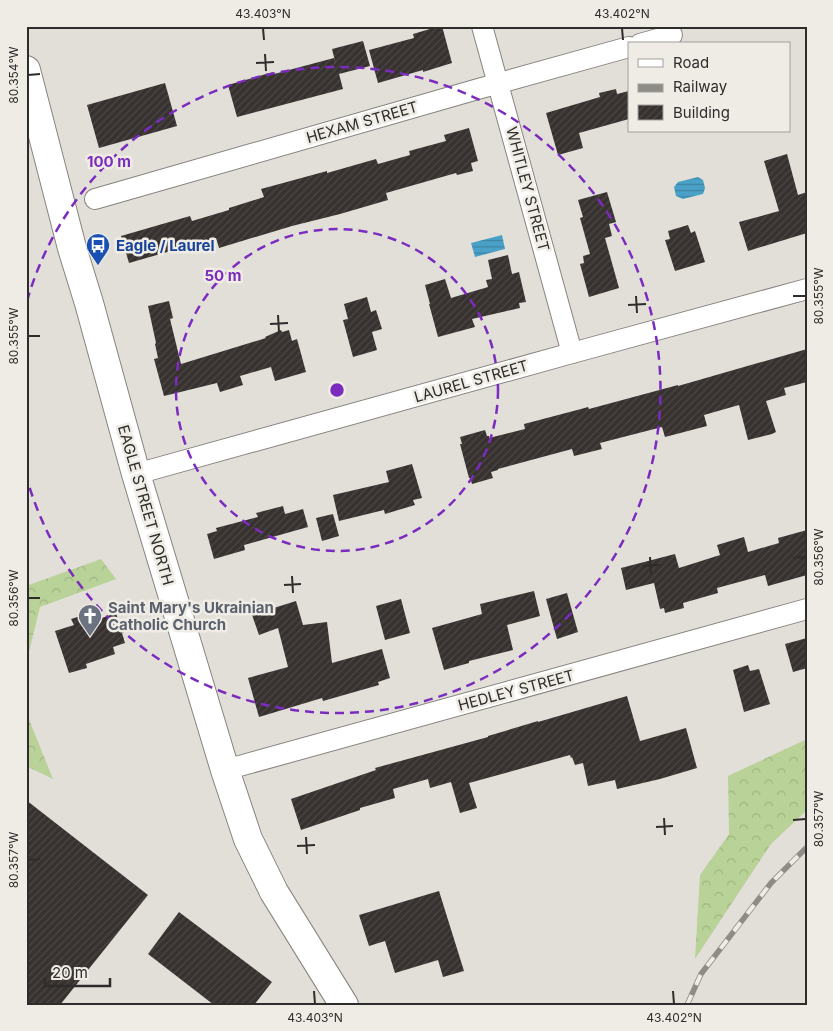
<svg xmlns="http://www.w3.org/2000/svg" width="833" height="1031" font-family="Inter,sans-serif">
<defs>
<pattern id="forest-crowns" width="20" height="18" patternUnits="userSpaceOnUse" patternTransform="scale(1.25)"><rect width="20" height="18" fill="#b9d298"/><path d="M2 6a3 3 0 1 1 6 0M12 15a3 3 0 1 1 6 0" fill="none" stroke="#9fb583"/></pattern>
<pattern id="water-rules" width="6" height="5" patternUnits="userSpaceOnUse" patternTransform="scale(1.25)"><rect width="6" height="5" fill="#4aa1c8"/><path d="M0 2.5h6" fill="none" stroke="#3e84a3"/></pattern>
<pattern id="building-hatch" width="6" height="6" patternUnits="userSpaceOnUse" patternTransform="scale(1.25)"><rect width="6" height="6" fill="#37312f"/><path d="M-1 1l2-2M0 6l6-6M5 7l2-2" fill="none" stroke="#4c4645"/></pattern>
</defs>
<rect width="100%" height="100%" fill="#e2dfd9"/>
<g fill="url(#forest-crowns)">
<path d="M101,559L116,579L40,607L26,664V586Z"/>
<path d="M26,712L53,779L26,766Z"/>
<path d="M807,739V810L771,844L695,959L700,875L729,834L728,776Z"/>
</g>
<g fill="url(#water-rules)">
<path d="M698,177L703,180L705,188L703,194L683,199L676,196L674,187L678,182Z"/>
<path d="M502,235L505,249L475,257L471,243Z"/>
</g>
<g fill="url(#building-hatch)">
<path d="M440,26H442L452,63L423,72V70L378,83L369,50L414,38L413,34Z"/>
<path d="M363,41L370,66L339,74L343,89L237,117L228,85L273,72L274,74L334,58L336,65L332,49Z"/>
<path d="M165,83L177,126L99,148L87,105Z"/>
<path d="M616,89L617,94L629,91V119L579,133L583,148L558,155L546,113L600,97L599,93Z"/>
<path d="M469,128L478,161L471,163L473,171L457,175L456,173L386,193L388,200L340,214L292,226L219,248L216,238L129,263L121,236L190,216L192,221L229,210V208L264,197L261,189L327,171V173L376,159L378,164L410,155L409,151L446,141L444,135Z"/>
<path d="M787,154L798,195L807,192V233L748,251L739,222L779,211L764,161Z"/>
<path d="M607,192L616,222L609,224L612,236L605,238L619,288L589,297L580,264L584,263L583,256L590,254L580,218L583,217L578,200Z"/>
<path d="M688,225L691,233L695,231L705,262L675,271L665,240L670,239L668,231Z"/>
<path d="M508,255L512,274L519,272L526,302L519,303L520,308L472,319L475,327L438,337L429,304H430L425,285L445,279L451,298L488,287L486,280L492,279L488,260Z"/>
<path d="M367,297L371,312L376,310L382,329L372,332L377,350L353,357L343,320L348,319L344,304Z"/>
<path d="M169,301L173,318L170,319L181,364L266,338L265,337L281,330L282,332L289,330L292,341L297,339L306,372L275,381L271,367L240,376L243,385L220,392L217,383L164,396L154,359L158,358L155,344L156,343L148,306Z"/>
<path d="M807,349V382L784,388L786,395L766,401L776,432L772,434L748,440L739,405L704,415L707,426L665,437L662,427L600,443L602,449L574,456L572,449L498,469V470L491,472L493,478L472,484L470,478H469L460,444H462L460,437L485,430L487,436H489V438L525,429L524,424L581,409L588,407L589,409L678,385V386Z"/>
<path d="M412,464L422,498L413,500L415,505L385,514L384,510L339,521L333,495L389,482L386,471Z"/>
<path d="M283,506L285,514L303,509L308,527L244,545L245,550L214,559L207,534L217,531L216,528L258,517L256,513Z"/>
<path d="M333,514L339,536L322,541L316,518Z"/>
<path d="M807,530V575L768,586L765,575L717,588L718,593L683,603L684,608L665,613L664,608L660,609L654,583L626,590L621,568L675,554L679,568L720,555L717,545L744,537L748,552L779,543L778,538Z"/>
<path d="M534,591L540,616L507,625L513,650L469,661V663L444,670L432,628L482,614L480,604Z"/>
<path d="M567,593L578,632L557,639L546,599Z"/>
<path d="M401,599L410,633L385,640L376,606Z"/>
<path d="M296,601L303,625L327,622L332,663L382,649L390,678L378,682L379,685L323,701L322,698L259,717L248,678L288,667L278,628L259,635L252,615Z"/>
<path d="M100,610L102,618L116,613L125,643L113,647L115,654L86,664L87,668L69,673L55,631L74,625L71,619Z"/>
<path d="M807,638V668L793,672L785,644Z"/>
<path d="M748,665L750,671L759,669L770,704L744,712L733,670Z"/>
<path d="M627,696L640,741L686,728L697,768L660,779L617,789L615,780L588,786L583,763L575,765L572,757L571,758L570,755L469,783L477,808L460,813L451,782L430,788L428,779L393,789L395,798L360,808V810L301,830L291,799L376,770L375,768L488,737V736L538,721V722Z"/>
<path d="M26,800L148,895L60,1005H26Z"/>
<path d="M439,891L464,971L443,977L438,960L395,973L385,941L369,946L359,915Z"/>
<path d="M179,912L272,982L254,1005H214L148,954Z"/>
</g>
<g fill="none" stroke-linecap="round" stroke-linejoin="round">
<g stroke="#87847f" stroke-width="22">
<g id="minor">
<path d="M482,26L572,353"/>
<path d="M640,44L672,35"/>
<path d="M95,199L478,89L629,47"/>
<path d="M136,474L572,353L807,289"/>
<path d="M225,770L807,609"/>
</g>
</g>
<g stroke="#87847f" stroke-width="30">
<path id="secondary" d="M26,70L72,248L89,303L136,474L225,770L248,839L274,892L344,1005"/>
</g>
<use href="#minor" stroke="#fff" stroke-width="20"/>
<use href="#secondary" stroke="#fff" stroke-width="28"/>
<g stroke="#8e8c87" stroke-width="5.5">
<path id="rail" d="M687,1005L701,974L771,883L807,847"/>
</g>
<use href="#rail" stroke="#efece6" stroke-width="4" stroke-dasharray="11" stroke-linecap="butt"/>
</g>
<path fill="none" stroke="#2e2d2b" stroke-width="2" d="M263,28L264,40M622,28L623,40M265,54L266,71M256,63L274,62M28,75L40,74M636,296L637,313M793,296H806M628,305L646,304M278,315L279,332M270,324L288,323M28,336H40M650,557L651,574M793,558L806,557M642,566L659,565M292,576L293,593M284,585L301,584M28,598H40M664,818L665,835M793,820L806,819M656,827L673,826M306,837L307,854M297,846L315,845M28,860L40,859M314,991L315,1004M673,991L674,1004"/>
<g fill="none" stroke="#7b2cbf" stroke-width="2.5" stroke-dasharray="9 6">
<circle cx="337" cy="390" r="161"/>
<path d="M27 301A323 323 0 1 1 27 479"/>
</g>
<defs>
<g id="bus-pin" transform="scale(1.25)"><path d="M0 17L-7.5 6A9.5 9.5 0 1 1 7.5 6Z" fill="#1a4fb4" stroke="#efece6"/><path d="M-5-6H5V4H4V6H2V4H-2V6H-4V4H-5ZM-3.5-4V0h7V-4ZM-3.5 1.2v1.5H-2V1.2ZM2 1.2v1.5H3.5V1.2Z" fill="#fff"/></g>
<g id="church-pin" transform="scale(1.25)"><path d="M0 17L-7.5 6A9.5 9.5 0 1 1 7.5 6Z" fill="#6b7280" stroke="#efece6"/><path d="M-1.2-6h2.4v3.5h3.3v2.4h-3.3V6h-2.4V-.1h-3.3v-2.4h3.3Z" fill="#fff"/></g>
</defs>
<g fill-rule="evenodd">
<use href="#bus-pin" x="98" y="245"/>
<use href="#church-pin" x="90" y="616"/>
</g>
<g text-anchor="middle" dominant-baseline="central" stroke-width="5" stroke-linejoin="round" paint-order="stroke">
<g font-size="15" fill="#2e2d2b" stroke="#efece6">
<text transform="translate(362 122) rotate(-16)">HEXAM STREET</text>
<text transform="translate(528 189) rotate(75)">WHITLEY STREET</text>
<text transform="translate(471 381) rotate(-16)">LAUREL STREET</text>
<text transform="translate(146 505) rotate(74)">EAGLE STREET NORTH</text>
<text transform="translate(516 690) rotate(-15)">HEDLEY STREET</text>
</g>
<g font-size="15" font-weight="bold" fill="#164399" stroke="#efece6" text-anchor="start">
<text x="116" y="245">Eagle / Laurel</text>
</g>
<g font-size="15" font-weight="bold" fill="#5b616d" stroke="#efece6" text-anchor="start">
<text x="108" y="607">Saint Mary's Ukrainian<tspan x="108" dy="17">Catholic Church</tspan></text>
</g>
</g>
<circle cx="337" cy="390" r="8" fill="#7b2cbf" stroke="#efece6" stroke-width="2.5"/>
<g font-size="15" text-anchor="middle" font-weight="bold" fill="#7b2cbf" stroke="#efece6" stroke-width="5" stroke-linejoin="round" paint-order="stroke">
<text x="109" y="167">100 m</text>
<text x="223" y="281">50 m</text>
</g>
<rect width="833" height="1031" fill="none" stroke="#efece6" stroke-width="55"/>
<rect x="628" y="42" width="162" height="90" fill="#efece6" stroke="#a2a09b"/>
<rect x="638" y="59" width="25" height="8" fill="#ffffff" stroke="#a2a09b"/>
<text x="673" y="68" font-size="15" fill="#2e2d2b">Road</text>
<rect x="638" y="84" width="25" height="8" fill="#8e8c87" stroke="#a2a09b"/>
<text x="673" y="92" font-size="15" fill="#2e2d2b">Railway</text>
<rect x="638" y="105" width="25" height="15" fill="url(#building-hatch)" stroke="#a2a09b"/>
<text x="673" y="118" font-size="15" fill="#2e2d2b">Building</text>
<path d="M45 978v8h65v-8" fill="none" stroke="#2e2d2b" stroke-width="2.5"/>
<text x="52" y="978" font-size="15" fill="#2e2d2b" stroke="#efece6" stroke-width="4" paint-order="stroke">20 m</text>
<rect x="28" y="28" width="778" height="976" fill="none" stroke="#2e2d2b" stroke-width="2"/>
<g font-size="12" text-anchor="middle" fill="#2e2d2b">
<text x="263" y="18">43.403°N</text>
<text x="622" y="18">43.402°N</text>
<text transform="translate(14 75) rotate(-90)" y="4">80.354°W</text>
<text transform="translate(819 296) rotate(-90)" y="4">80.355°W</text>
<text transform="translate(14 336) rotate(-90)" y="4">80.355°W</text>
<text transform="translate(819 557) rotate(-90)" y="4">80.356°W</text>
<text transform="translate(14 598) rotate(-90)" y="4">80.356°W</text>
<text transform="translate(819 819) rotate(-90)" y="4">80.357°W</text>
<text transform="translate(14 860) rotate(-90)" y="4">80.357°W</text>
<text x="315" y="1022">43.403°N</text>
<text x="674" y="1022">43.402°N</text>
</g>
</svg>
